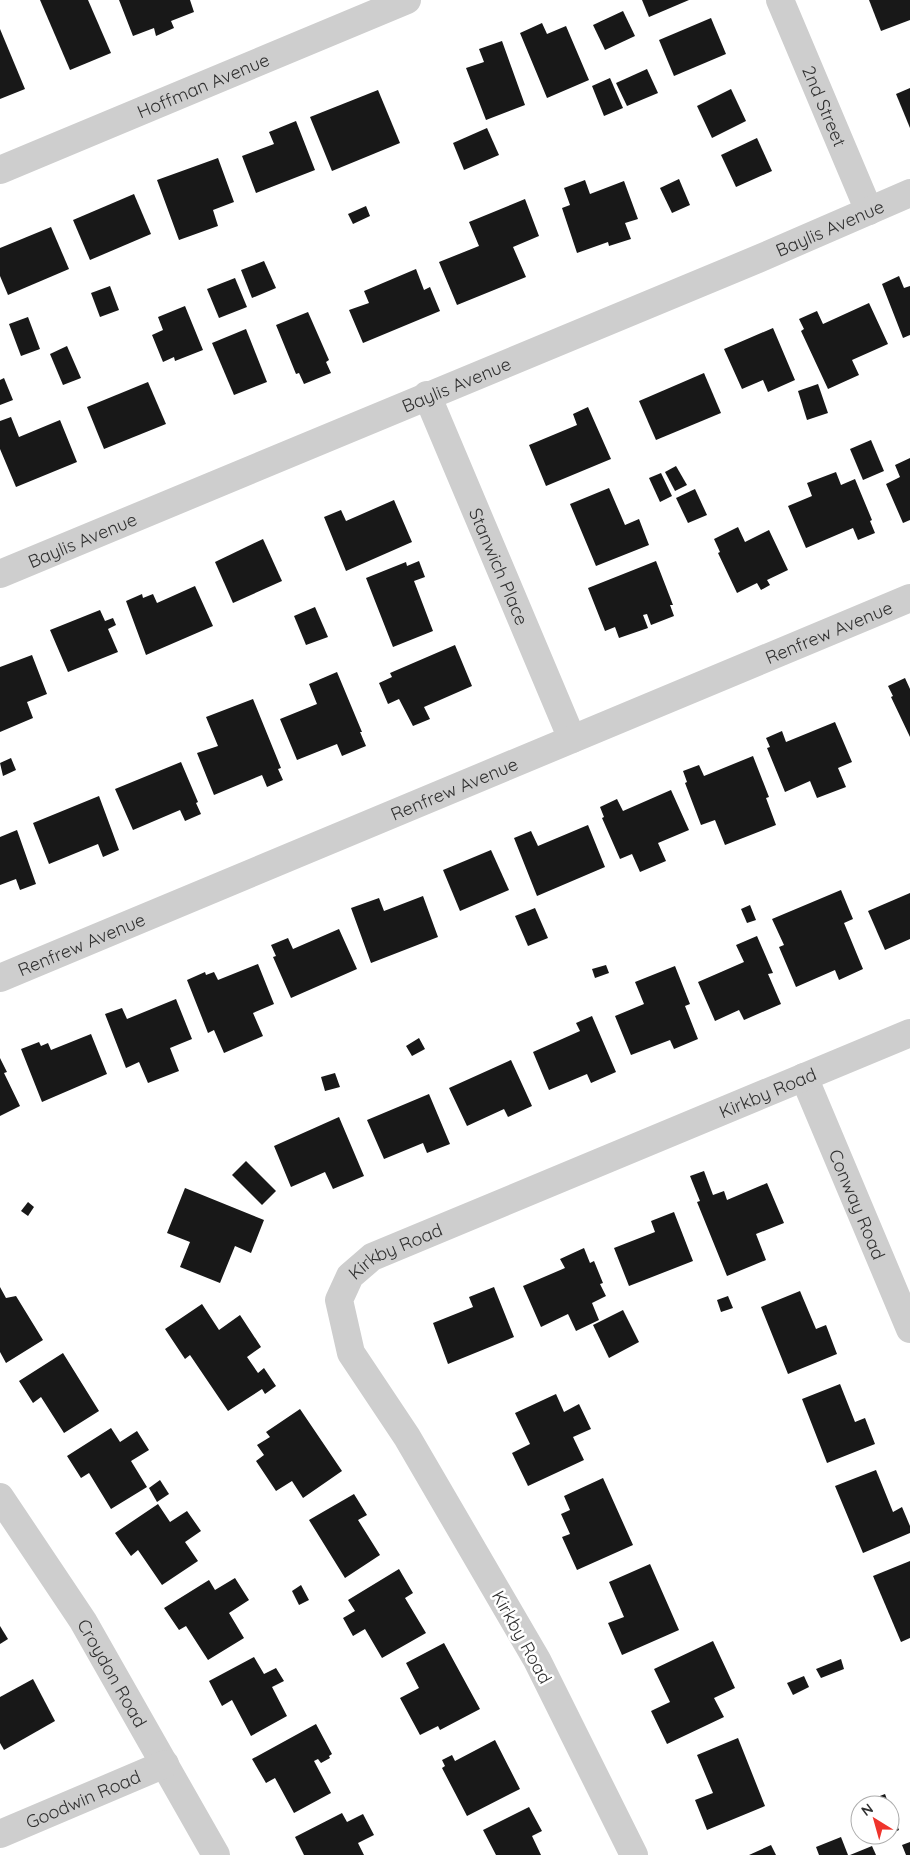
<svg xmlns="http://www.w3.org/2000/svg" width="910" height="1855" font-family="Quicksand,sans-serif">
<rect width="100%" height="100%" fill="#fff"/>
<g fill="#181818">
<path d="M40,0H88L111,53L70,70Z"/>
<path d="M119,0H190L194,12L171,21L174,28L156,36L154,28L133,36Z"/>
<path d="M642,0H689L649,17Z"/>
<path d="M869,0H910V20L881,31Z"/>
<path d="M623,11L635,36L605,50L593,25Z"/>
<path d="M711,18L726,54L674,76L659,40Z"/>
<path d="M542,23L547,34L566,26L589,80L547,98L520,33Z"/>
<path d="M0,29L25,89L0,99Z"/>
<path d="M502,41L525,105L486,120L466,68L484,62L479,49Z"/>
<path d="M647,69L658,93L627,106L616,83Z"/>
<path d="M610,78L623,108L604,116L592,86Z"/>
<path d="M910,88V128L896,94Z"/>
<path d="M731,89L746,121L712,138L697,106Z"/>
<path d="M378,90L400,143L332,171L310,117Z"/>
<path d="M296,121L315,170L256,193L242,156L274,144L269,132Z"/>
<path d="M487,128L499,155L464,170L453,143Z"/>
<path d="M757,138L772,171L736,187L721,155Z"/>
<path d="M218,158L234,202L213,210L218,226L179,240L157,180Z"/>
<path d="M679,179L690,205L672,213L660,188Z"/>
<path d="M585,180L590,194L624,181L638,219L625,223L631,239L609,246L608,242L577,253L562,208L570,205L564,188Z"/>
<path d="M134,194L151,234L90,260L73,220Z"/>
<path d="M525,199L539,236L513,247L526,277L457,305L439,262L479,246L469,222Z"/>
<path d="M366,206L370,216L353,224L348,214Z"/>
<path d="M51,227L69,269L8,295L0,276V248Z"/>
<path d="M264,261L276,288L252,298L241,270Z"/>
<path d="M416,269L424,290L430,287L440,311L363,343L349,310L369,303L364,291Z"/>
<path d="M899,276L904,288L910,286V335L903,338L882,284Z"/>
<path d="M235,278L247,307L219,318L207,289Z"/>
<path d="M110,286L119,310L100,317L91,293Z"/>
<path d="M869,303L888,344L852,360L859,375L828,389L801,331L804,329L799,319L817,311L823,324Z"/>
<path d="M185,306L203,350L175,361L174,357L163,362L152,335L163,330L158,317Z"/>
<path d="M308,312L329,360L326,362L331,373L304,384L299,373L296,374L276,325Z"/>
<path d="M28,317L40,349L21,356L9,324Z"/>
<path d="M773,328L795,380L768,392L763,380L742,389L724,349Z"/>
<path d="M246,329L267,382L234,395L212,343Z"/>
<path d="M67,346L81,378L63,385L50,354Z"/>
<path d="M704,373L721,413L656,440L639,401Z"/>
<path d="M4,378L13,400L0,405V380Z"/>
<path d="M148,382L166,424L104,449L87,407Z"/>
<path d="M818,384L828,413L807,420L798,391Z"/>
<path d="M588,407L611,459L546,486L529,445L577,425L573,414Z"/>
<path d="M11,417L19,437L60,420L77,462L16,487L0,449V421Z"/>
<path d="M871,440L884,471L863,480L850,449Z"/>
<path d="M910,458V520L903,523L886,484L900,477L895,465Z"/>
<path d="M676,466L687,485L675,491L665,472Z"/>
<path d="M836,472L841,485L855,479L872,520L870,521L875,533L858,540L853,528L806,548L788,506L812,496L807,483Z"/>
<path d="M661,473L672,496L660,502L649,478Z"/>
<path d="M609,488L625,525L639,519L649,545L596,566L570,504Z"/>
<path d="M695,489L707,515L688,523L676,498Z"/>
<path d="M394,500L412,542L346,571L324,517L341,510L346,521Z"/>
<path d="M738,527L745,542L769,530L788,570L767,580L770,585L761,590L757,583L737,593L718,553L720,552L714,539Z"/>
<path d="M263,539L282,581L233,603L215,562Z"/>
<path d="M419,561L425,577L414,581L433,631L393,647L366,578L406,562L407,566Z"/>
<path d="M656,561L673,605H670L674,616L651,625L647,614L643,615L648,628L619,638L615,627L605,631L588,588Z"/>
<path d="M195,586L213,626L146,655L126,601L142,594L143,598L153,594L157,603Z"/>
<path d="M315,607L328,637L306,645L294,616Z"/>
<path d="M100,610L105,621L113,618L116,625L108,629L118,652L68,672L50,630Z"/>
<path d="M455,645L472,686L424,707L430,719L413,726L399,699L388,704L379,683L392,677L390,673Z"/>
<path d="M32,655L47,694L27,702L33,718L0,732V667Z"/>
<path d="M337,672L362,732H360L366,746L342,756L337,744L297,760L280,719L317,704L309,684Z"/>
<path d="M905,678L910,689V737L891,697L893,696L888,686Z"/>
<path d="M253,699L281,768L278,769L283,780L267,787L262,775L214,795L197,753L218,746L206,717Z"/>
<path d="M835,722L852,762L838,768L846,787L817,798L810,781L785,792L767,748L770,747L766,738L782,731L786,742Z"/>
<path d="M753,756L769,797L766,798L776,825L725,845L715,820L701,825L685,783L687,782L683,771L699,765L704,776Z"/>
<path d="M11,758L16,770L3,776L0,763Z"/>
<path d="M181,762L198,802L196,803L201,814L185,821L180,810L133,830L115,789Z"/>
<path d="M671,790L689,830L658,843L666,861L640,872L632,854L620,859L602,818L604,817L600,807L617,799L623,811Z"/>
<path d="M99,796L119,850L103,857L98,844L49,864L33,823Z"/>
<path d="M588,825L605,867L537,896L514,838L531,831L538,846Z"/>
<path d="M17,830L36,884L20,890L16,879L0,885V837Z"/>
<path d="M491,850L509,890L460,911L443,870Z"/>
<path d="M841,890L853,919L844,923L863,969L839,980L835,970L796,987L779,947L784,945L772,919Z"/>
<path d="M910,893V939L885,950L868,911Z"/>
<path d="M423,896L438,937L371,963L351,908L379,898L384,911Z"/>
<path d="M750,905L756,920L747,923L741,909Z"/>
<path d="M535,908L548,938L528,946L515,916Z"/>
<path d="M339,929L357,969L291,998L273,957L276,956L271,945L288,938L293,949Z"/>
<path d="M757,936L773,973L768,974L781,1004L744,1020L739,1010L715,1021L698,982L744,962L736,945Z"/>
<path d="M258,964L274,1004L253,1013L263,1036L224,1053L214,1030L208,1033L187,980L205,972L206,975L214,972L218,980Z"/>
<path d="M606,965L609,973L595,978L592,969Z"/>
<path d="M675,966L690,1004L685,1006L698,1039L674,1049L670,1040L631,1055L615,1016L644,1004L635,982Z"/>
<path d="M176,999L192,1039L170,1048L179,1071L148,1083L139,1062L126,1068L105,1014L122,1008L127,1019Z"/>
<path d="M592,1016L616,1072L591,1083L587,1074L549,1090L533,1052L580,1031L576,1023Z"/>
<path d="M91,1034L107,1074L42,1102L21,1049L39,1042L41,1046L48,1043L51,1050Z"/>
<path d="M419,1038L425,1049L412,1056L406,1046Z"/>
<path d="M0,1058L7,1072L4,1073L20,1106L0,1116Z"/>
<path d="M511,1060L532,1106L508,1117L504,1109L467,1126L449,1088Z"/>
<path d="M335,1073L340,1087L325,1091L321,1077Z"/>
<path d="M429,1094L450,1144L427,1153L423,1143L384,1159L367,1120Z"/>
<path d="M339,1117L364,1176L333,1189L325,1172L291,1187L274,1146Z"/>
<path d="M246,1161L276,1191L262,1205L232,1175Z"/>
<path d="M704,1171L713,1195L724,1191L727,1200L767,1183L784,1223L756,1234L766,1260L727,1276L697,1202L700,1201L690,1176Z"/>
<path d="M185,1188L264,1220L251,1253L235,1246L220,1283L180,1267L190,1242L167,1233Z"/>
<path d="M28,1202L34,1207L28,1216L21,1211Z"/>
<path d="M674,1212L693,1261L629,1286L614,1248L655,1232L651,1221Z"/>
<path d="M584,1248L590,1263L594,1261L603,1283L600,1284L606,1296L592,1303L599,1320L576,1331L568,1314L541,1327L523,1286L565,1268L560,1259Z"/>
<path d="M0,1287L6,1298L16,1296L43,1340L6,1363L0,1352Z"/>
<path d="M494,1287L514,1337L448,1364L433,1323L473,1307L469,1297Z"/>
<path d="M800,1291L816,1329L826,1325L837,1354L788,1374L761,1307Z"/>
<path d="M728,1296L733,1308L721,1312L717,1300Z"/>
<path d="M202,1304L219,1330L240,1315L261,1347L247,1357L258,1373L264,1368L276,1386L265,1394L262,1389L228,1411L190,1355L185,1359L165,1329Z"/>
<path d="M623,1310L639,1342L609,1358L593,1325Z"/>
<path d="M63,1353L99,1411L64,1433L41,1397L33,1403L19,1381Z"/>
<path d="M840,1384L855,1422L865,1418L875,1444L827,1463L802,1399Z"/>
<path d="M556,1394L564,1412L579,1404L591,1429L573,1437L584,1460L528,1486L512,1453L530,1444L515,1413Z"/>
<path d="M300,1409L342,1471L303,1498L292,1481L276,1491L256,1461L264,1455L257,1445L270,1437L266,1432Z"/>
<path d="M111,1428L120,1442L137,1431L149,1450L131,1461L147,1487L111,1509L89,1473L81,1478L67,1456Z"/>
<path d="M876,1470L893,1512L902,1507L910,1526V1533L863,1553L835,1486Z"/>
<path d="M603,1478L633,1545L577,1570L562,1537L570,1534L561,1514L570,1510L564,1496Z"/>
<path d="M160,1480L169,1494L157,1502L149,1488Z"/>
<path d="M354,1494L367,1515L358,1520L380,1555L345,1578L309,1520Z"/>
<path d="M158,1504L170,1522L187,1511L201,1531L185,1542L198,1561L162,1585L138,1550L131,1556L115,1533Z"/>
<path d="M910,1561V1638L901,1642L873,1576Z"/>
<path d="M650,1564L679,1630L622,1655L608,1623L624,1617L609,1582Z"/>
<path d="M399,1569L413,1593L405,1598L426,1633L382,1658L365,1629L353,1636L343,1618L355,1611L348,1600Z"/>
<path d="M235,1578L249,1600L229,1613L244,1638L208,1660L186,1626L179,1630L164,1608L209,1580L215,1590Z"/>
<path d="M301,1585L309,1600L299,1605L292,1591Z"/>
<path d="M0,1626L8,1639L0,1644Z"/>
<path d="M713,1641L735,1688L714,1698L724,1717L667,1744L651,1711L670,1702L654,1669Z"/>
<path d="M444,1643L480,1709L440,1730L438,1726L420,1735L400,1698L419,1688L406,1663Z"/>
<path d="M254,1657L264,1674L276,1668L284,1681L272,1687L287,1716L251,1736L232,1700L222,1706L209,1681Z"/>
<path d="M841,1659L844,1669L821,1678L816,1669Z"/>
<path d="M804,1676L809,1687L793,1695L787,1683Z"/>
<path d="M33,1679L55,1721L4,1750L0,1743V1697Z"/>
<path d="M316,1724L332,1754L329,1756L330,1758L321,1763L318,1759L314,1761L331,1793L294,1813L275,1778L266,1783L252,1759Z"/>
<path d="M738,1738L765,1806L707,1830L695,1800L713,1793L697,1755Z"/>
<path d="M495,1740L520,1789L467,1816L442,1768L445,1766L442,1760L452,1755L455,1761Z"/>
<path d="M885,1794L889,1805H869L867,1801Z"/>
<path d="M529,1807L542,1831L532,1836L541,1855H496L483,1830Z"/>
<path d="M890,1807L899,1830L890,1834Z"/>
<path d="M342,1813L347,1822L363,1814L374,1835L358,1843L364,1855H304L295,1837Z"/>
<path d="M841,1837L848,1855H819L816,1847Z"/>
<path d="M910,1842V1855H906L902,1845Z"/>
<path d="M771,1845L776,1855H749Z"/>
<path d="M872,1846L876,1855H850Z"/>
</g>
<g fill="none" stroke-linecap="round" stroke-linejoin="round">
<g stroke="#cecece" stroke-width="28">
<path id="s1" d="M780,0L869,211"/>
<path id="s2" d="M0,170L407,0"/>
<path id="s3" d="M427,395L572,739"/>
<path id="s4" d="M0,574L758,259L910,193"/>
<path id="s5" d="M0,978L910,598"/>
<path id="s6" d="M804,1077L910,1329"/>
<path id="s7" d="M0,1497L83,1621L216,1855"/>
<path id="s8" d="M0,1834L165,1764"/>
<path id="s9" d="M634,1855L537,1660L407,1437L351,1353L339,1300L350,1276L372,1257L910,1033"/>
</g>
</g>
<g text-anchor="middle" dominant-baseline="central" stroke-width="5" stroke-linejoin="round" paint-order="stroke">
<g font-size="18" fill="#313131" stroke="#fff">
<text stroke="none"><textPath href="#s2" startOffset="220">Hoffman Avenue</textPath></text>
<text stroke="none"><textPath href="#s1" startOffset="115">2nd Street</textPath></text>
<text stroke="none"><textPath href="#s4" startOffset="899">Baylis Avenue</textPath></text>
<text stroke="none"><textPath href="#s4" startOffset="494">Baylis Avenue</textPath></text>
<text stroke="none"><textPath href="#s4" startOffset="89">Baylis Avenue</textPath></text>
<text stroke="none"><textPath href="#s3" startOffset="186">Stanwich Place</textPath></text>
<text stroke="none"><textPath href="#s5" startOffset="898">Renfrew Avenue</textPath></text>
<text stroke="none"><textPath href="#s5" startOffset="492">Renfrew Avenue</textPath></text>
<text stroke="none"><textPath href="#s5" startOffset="88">Renfrew Avenue</textPath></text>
<text stroke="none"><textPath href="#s9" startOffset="1115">Kirkby Road</textPath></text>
<text stroke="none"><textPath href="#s6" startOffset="138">Conway Road</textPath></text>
<text stroke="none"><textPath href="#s9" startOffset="710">Kirkby Road</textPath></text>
<text transform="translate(522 1637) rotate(61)">Kirkby Road</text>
<text stroke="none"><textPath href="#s7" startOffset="209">Croydon Road</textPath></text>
<text stroke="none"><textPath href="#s8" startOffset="90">Goodwin Road</textPath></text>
</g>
</g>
<g transform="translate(875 1820) rotate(323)"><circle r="24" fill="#ffffff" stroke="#adadad"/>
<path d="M0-4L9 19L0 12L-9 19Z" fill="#ef342c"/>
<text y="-8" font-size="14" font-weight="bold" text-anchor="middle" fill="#313131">N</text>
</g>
</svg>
